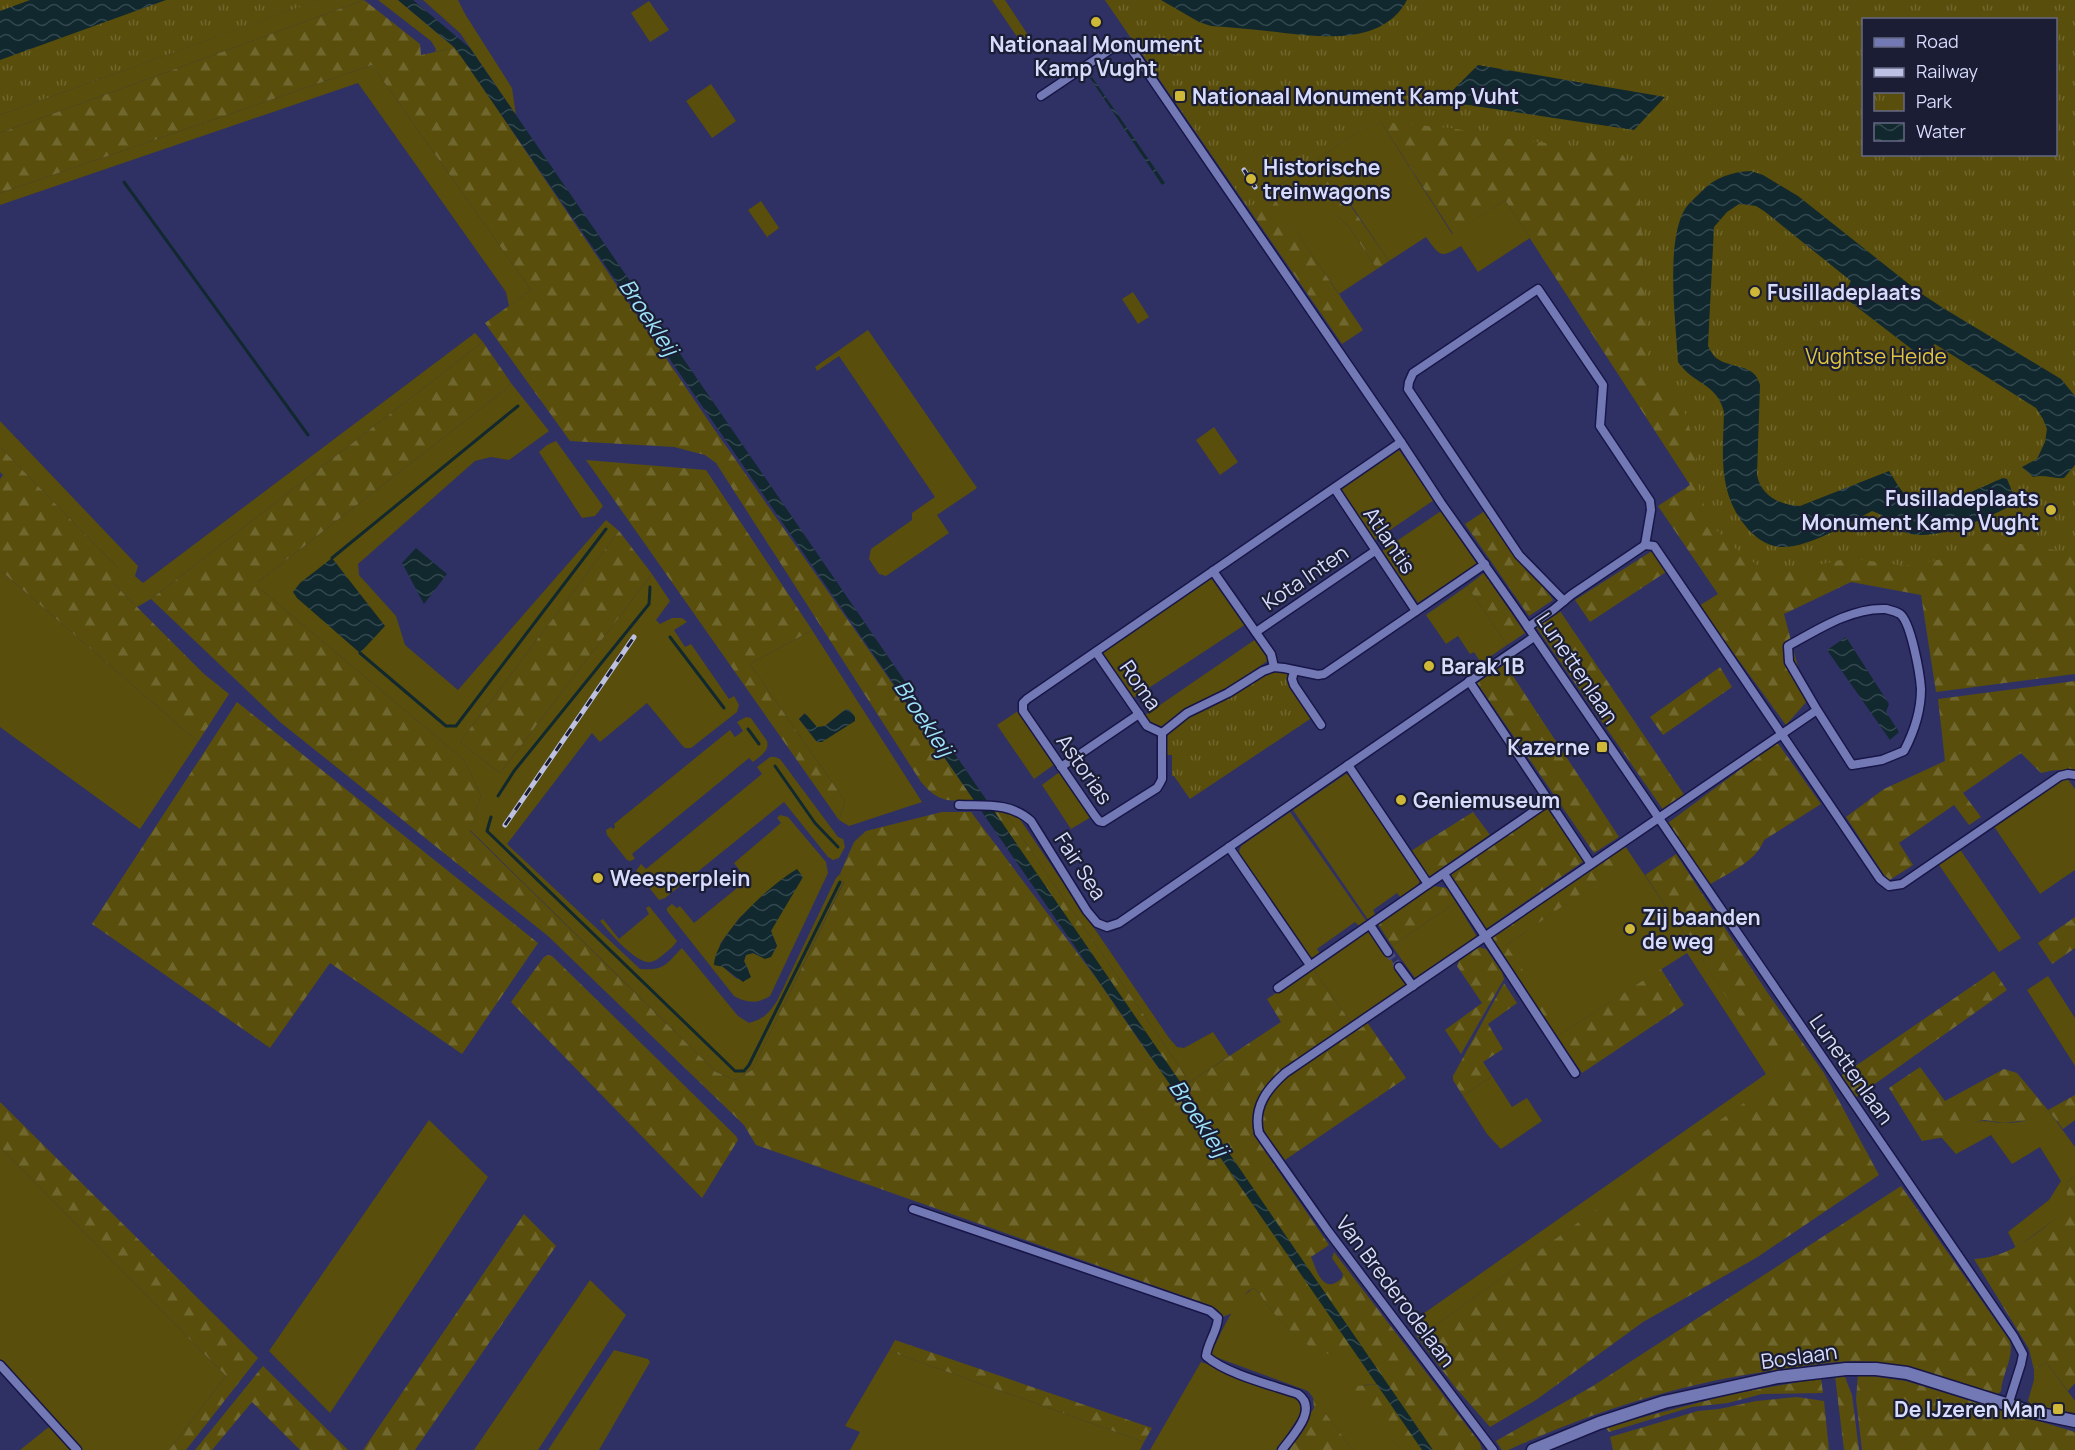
<svg xmlns="http://www.w3.org/2000/svg" width="2075" height="1450" font-family="Manrope,sans-serif">
<defs>
<pattern id="forest-firs" width="22" height="20" patternUnits="userSpaceOnUse" patternTransform="scale(1.5)"><rect width="22" height="20" fill="#594e0b"/><path d="M5 1l3.5 6h-7zM16 11l3.5 6h-7z" fill="#70672f"/></pattern>
<pattern id="park-tufts" width="24" height="20" patternUnits="userSpaceOnUse" patternTransform="scale(1.5)"><rect width="24" height="20" fill="#594e0b"/><path d="M3 7l-1-3M5 7V3M7 7l1-3M15 17l-1-3M17 17v-4M19 17l1-3" fill="none" stroke="#70672f"/></pattern>
<pattern id="water-waves" width="16" height="10" patternUnits="userSpaceOnUse" patternTransform="scale(1.5)"><rect width="16" height="10" fill="#11282f"/><path d="M0 5q4-4 8 0t8 0" fill="none" stroke="#33474e"/></pattern>
</defs>
<rect width="100%" height="100%" fill="#2f3165"/>
<g fill="#594e0b" fill-rule="evenodd">
<path d="M318,0H364L0,133V115Z"/>
<path d="M378,0H398L455,48L435,52L436,49L431,41Z"/>
<path d="M423,0H458L465,14L512,88L516,115L460,33Z"/>
<path d="M992,0H1005L1030,38L1022,44Z"/>
<path d="M649,1L669,30L650,42L631,13Z"/>
<path d="M372,65L531,290L509,306L506,292L358,83L0,205V193Z"/>
<path d="M711,84L736,121L712,138L686,101Z"/>
<path d="M1381,122L1452,234L1505,200L1530,238L1478,272L1461,246C1440,259 1440,256 1426,237L1389,261L1330,174L1335,214L1350,228L1377,269L1339,294L1269,192L1360,130Z"/>
<path d="M761,201L779,228L767,237L748,210Z"/>
<path d="M1133,292L1149,317L1138,324L1122,299Z"/>
<path d="M868,330L977,488L937,515L949,533L886,576L879,574L869,559L871,549L912,520V513L935,497L839,356L817,371L815,367Z"/>
<path d="M475,333L483,342L151,599L137,607L113,583L119,569L0,447V421L138,566L135,576L143,583Z"/>
<path d="M511,383L549,431L509,460L491,457L475,461L358,564L359,575L396,616L405,645L458,690L606,520L619,531L460,742L500,773L652,574L670,601L656,620L660,624L672,618H682L687,622L674,630L685,647L691,644L729,699L734,696L739,705L737,712L691,748H685L681,744L647,703L600,742L592,733L507,844L640,969C665,971 666,964 682,948L738,1016L749,1023C764,1019 769,1013 777,1001L836,878L840,874L844,881L752,1070L735,1080L716,1072L470,830L481,795L464,760L258,587V582L506,389Z"/>
<path d="M1214,427L1238,462L1220,475L1196,440Z"/>
<path d="M556,441L603,506L595,516L582,518L539,452L547,445Z"/>
<path d="M1399,450L1434,500L1374,541L1345,496L1342,489Z"/>
<path d="M1441,511L1477,564L1418,603L1382,551Z"/>
<path d="M0,570L198,742L140,829L0,727Z"/>
<path d="M1213,578L1246,624L1132,699L1103,653L1210,579Z"/>
<path d="M1467,586L1507,645L1481,663L1474,652L1470,654L1458,636L1446,644L1426,615Z"/>
<path d="M812,630L922,802L849,826L839,820L845,801L750,664ZM846,709L822,742H817L799,719L805,713L816,728L825,726Z"/>
<path d="M1256,639L1270,659L1226,690L1187,709L1163,727L1152,723L1144,716Z"/>
<path d="M1018,711L1055,764L1034,779L997,725Z"/>
<path d="M746,717L751,718L767,741C770,751 760,756 753,762L749,758L632,854L635,859L630,861L627,860L607,835L606,830L611,827L613,829L615,827L614,824L730,730L735,737L743,731L737,722Z"/>
<path d="M770,757H775L780,759L838,837L843,839L845,847L839,858L833,860L828,857L784,802L665,898L659,900L636,871L641,864L646,869L762,774L757,767Z"/>
<path d="M1061,771L1091,817L1071,829L1042,785Z"/>
<path d="M1346,774L1351,776L1421,876L1418,886L1401,898L1397,893L1373,910L1376,916L1369,921L1293,810Z"/>
<path d="M2066,777L2075,789V870L2040,894L1991,822L2056,779Z"/>
<path d="M1003,810L1011,812L1019,818L1169,1038L1177,1047L1184,1048L1213,1032L1229,1056L1190,1082Z"/>
<path d="M1290,812L1367,922L1360,927L1355,922L1317,949L1321,955L1310,958L1238,855L1241,846Z"/>
<path d="M780,815L788,817L826,862L828,873L770,996C757,1004 747,1003 734,996L667,911V908L672,904L677,908L680,906L694,923L747,880L734,863L781,823L777,818ZM752,908L771,931L777,946L759,955L752,953L746,955L744,961L749,971L737,979L723,967L720,944L740,917Z"/>
<path d="M1625,846L1781,1077L1418,1338L1410,1323L1766,1074L1687,953L1557,1036L1550,1030L1506,945L1626,862L1619,850Z"/>
<path d="M1959,848L2021,938L1999,952L1937,862Z"/>
<path d="M1456,902L1477,937L1415,978L1392,946Z"/>
<path d="M649,906L677,941C674,946 669,950 664,954C659,958 654,963 647,962C632,959 610,933 600,921L603,919L619,939L649,914L646,908Z"/>
<path d="M1369,932L1373,934L1409,985L1352,1024L1313,969L1365,933Z"/>
<path d="M2048,976L2075,1018V1066L2027,990Z"/>
<path d="M1492,1076L1512,1107L1527,1098L1542,1121L1501,1149L1487,1134L1463,1096Z"/>
<path d="M2048,1110L2075,1147V1176L2066,1183L2069,1209L2016,1248L2008,1232L2049,1200L2061,1181L2040,1147L2012,1164L1991,1135L1956,1154L1941,1137C1954,1135 1962,1125 1975,1122C1985,1119 1994,1123 2003,1123C2020,1123 2035,1120 2048,1110Z"/>
<path d="M429,1120L488,1177L330,1413L269,1351Z"/>
<path d="M0,1147L226,1376L169,1450H82L0,1359Z"/>
<path d="M590,1280L626,1315L538,1450H474Z"/>
<path d="M1254,1288C1261,1294 1265,1303 1271,1310C1288,1330 1307,1349 1332,1354L1352,1340L1381,1384L1363,1385L1380,1424L1401,1450H1353L1308,1391L1210,1355C1220,1336 1235,1298 1254,1288Z"/>
<path d="M614,1350L648,1359L650,1362L599,1450H548Z"/>
<path d="M889,1351L1144,1442L1140,1450H850L860,1432L845,1426Z"/>
<path d="M1201,1362L1299,1396L1305,1407L1277,1450H1150Z"/>
<path d="M2046,1362L2075,1401V1416L2034,1407L2028,1401L2034,1380V1370Z"/>
<path d="M50,1426L71,1450H20Z"/>
</g>
<g fill="url(#forest-firs)">
<path d="M364,0L420,44L421,55L455,48L462,57L714,429L974,800C948,801 939,803 921,782L716,463L705,455L674,447L570,441L485,323L531,290L372,65L0,193V133Z"/>
<path d="M1105,0H1644L2040,520L2075,537V674L1936,692L1921,595L1851,582L1784,614L1807,701L1786,725L1699,606L1718,594L1658,506L1690,485L1505,200L1453,234L1381,122L1360,130L1269,191L1363,330L1342,344Z"/>
<path d="M1324,170C1333,175 1337,183 1341,192L1389,261L1377,269L1350,228L1335,214L1319,190L1314,176Z"/>
<path d="M483,342L511,383L506,389L258,582V587L464,760L481,795L470,831L716,1072L735,1080L752,1070L844,882L840,874L854,842L866,831L942,812H971L1097,979L1149,1055L1217,1144L988,809L1003,810L1190,1082L1281,1022L1267,999L1313,969L1352,1024L1273,1080L1262,1092L1256,1105L1253,1134L1329,1245L1311,1257C1317,1271 1323,1296 1342,1278L1343,1274L1332,1258L1334,1252L1480,1443L1482,1450H1401L1356,1396L1354,1389L1357,1386L1380,1384L1352,1341C1332,1377 1286,1329 1271,1310C1265,1303 1261,1294 1254,1288L1248,1291L1233,1313L1222,1317L1218,1310L1209,1305L756,1145L744,1125L548,936L280,722L151,599Z"/>
<path d="M0,447L119,569V576L113,583L204,674L229,694L198,742L0,570V479L3,475L0,472Z"/>
<path d="M586,460L706,470L812,630L750,664L845,801L839,820Z"/>
<path d="M1488,509L1553,600L1529,616L1465,524Z"/>
<path d="M619,531L652,574L500,773L460,742Z"/>
<path d="M1652,551L1666,572L1590,622L1575,600Z"/>
<path d="M1484,573L1525,633L1507,645L1467,586Z"/>
<path d="M1560,611L1685,796L1664,811L1536,627Z"/>
<path d="M1505,664L1619,837L1594,853L1477,683Z"/>
<path d="M1720,667L1732,687L1663,735L1650,717Z"/>
<path d="M2075,681V776C2065,767 2053,770 2041,773L2021,753L1963,793L1981,817L1969,825L1954,805L1899,843L1913,865L1888,881L1846,817L1884,789L1945,761L1938,699Z"/>
<path d="M237,702L538,943L462,1054L330,963L270,1048L92,924Z"/>
<path d="M1777,742L1821,804L1764,840C1756,862 1728,873 1709,885L1668,823Z"/>
<path d="M1548,805L1583,857L1584,861L1486,929L1449,874Z"/>
<path d="M1473,812L1490,835L1429,877L1411,851Z"/>
<path d="M1619,850L1627,862L1506,945L1557,1022L1550,1030L1489,940Z"/>
<path d="M1676,854L1767,992L1824,1073L1879,1175L1756,1258L1643,1322L1536,1400L1490,1427L1455,1387L1418,1338L1780,1077L1645,875Z"/>
<path d="M1434,886L1447,888L1456,902L1392,946L1378,924Z"/>
<path d="M2075,917V948L2052,964L2038,943Z"/>
<path d="M1478,947L1486,949L1502,972L1504,979L1461,1054L1445,1030L1482,1003L1457,966L1459,961Z"/>
<path d="M548,955L552,956L736,1136L738,1140L702,1198L511,1002L544,957Z"/>
<path d="M1661,969L1684,1005L1582,1073L1557,1036Z"/>
<path d="M1994,971L2007,990L1855,1098L1841,1076Z"/>
<path d="M1504,983L1517,1003L1488,1024L1503,1049L1483,1062L1492,1076L1463,1096L1453,1080V1076Z"/>
<path d="M1367,1022L1406,1078L1285,1160C1278,1150 1266,1137 1262,1125C1250,1087 1341,1039 1367,1022Z"/>
<path d="M1920,1067L1945,1101L2004,1069L2017,1073L2048,1110L2075,1095V1120L2063,1129L2048,1110L2038,1118L2030,1120L2003,1123L1984,1120L1975,1122L1951,1136L1922,1141L1889,1088Z"/>
<path d="M0,1102L258,1358L186,1450H169L226,1376L0,1147Z"/>
<path d="M2075,1176V1383L2068,1391L2046,1362L2034,1370L2029,1349L1974,1259C2012,1258 2039,1231 2068,1209L2066,1183Z"/>
<path d="M1901,1186L2010,1341C2014,1358 2002,1374 2001,1391L1997,1395H1992C1953,1382 1915,1366 1874,1362C1844,1359 1812,1365 1783,1369C1684,1382 1599,1409 1508,1450H1502L1496,1441L1593,1386Z"/>
<path d="M524,1214L556,1246L415,1450H363Z"/>
<path d="M895,1340L1152,1428L1144,1442L889,1351Z"/>
<path d="M263,1366L348,1450H300L252,1402L212,1450H195Z"/>
<path d="M1858,1374L1906,1381L2075,1432V1450H1862L1856,1399Z"/>
<path d="M1835,1376L1845,1377L1852,1395L1859,1450H1844Z"/>
<path d="M1821,1378L1823,1393L1762,1394L1728,1403L1692,1407L1609,1432L1605,1427L1732,1394Z"/>
<path d="M1313,1397L1353,1450H1288L1314,1408Z"/>
<path d="M1797,1397L1824,1401L1829,1450H1613L1610,1437L1698,1411L1719,1409L1756,1401Z"/>
</g>
<g fill="url(#park-tufts)" fill-rule="evenodd">
<path d="M0,0H319L0,115Z"/>
<path d="M1105,0H2075V556L2072,553L1998,540L1948,558L1905,566L1849,558L1788,572L1757,565L1736,549L1710,524L1698,486L1695,446L1681,400L1648,368L1639,180L1620,151L1509,139L1451,128L1381,122L1360,130L1269,192L1257,204L1247,206ZM1864,20H2056V154H1864Z"/>
<path d="M1275,670L1288,673L1313,717L1190,799L1174,776H1172V755H1165C1166,741 1166,734 1175,724L1261,676Z"/>
</g>
<g fill="url(#water-waves)">
<path d="M30,0H166L0,60V11Z"/>
<path d="M398,0H413L470,48L1433,1450H1422L460,55L454,47Z"/>
<path d="M1161,0H1407C1381,49 1313,36 1267,31C1249,29 1230,27 1211,26L1199,22Z"/>
<path d="M1478,65L1665,97L1634,130L1442,101Z"/>
<path d="M1092,77L1165,183L1162,185L1090,78Z"/>
<path d="M1751,171L1763,175L1798,196L1919,292L1943,308L2061,379L2075,396V465L2064,478C2053,479 2044,474 2033,477L2022,467L2037,459L2045,442L2047,429L2043,419L2036,408L1935,344L1922,355L1918,354L1844,297L1845,292L1851,281L1764,211L1756,206L1739,204L1727,212L1714,227L1708,346C1710,350 1713,355 1716,358C1731,369 1755,363 1760,385L1757,475C1761,496 1780,505 1800,506L1889,471C1895,480 1901,492 1909,498C1931,515 1980,487 2003,478L2007,479L2017,503C1990,516 1934,544 1904,532C1892,526 1885,515 1872,511C1848,523 1811,547 1783,547C1769,547 1757,539 1748,529C1717,494 1723,455 1724,412C1717,383 1694,385 1678,362C1676,322 1665,243 1685,209C1689,203 1696,197 1701,192C1715,177 1732,172 1751,171Z"/>
<path d="M416,548L447,574L424,604L402,563Z"/>
<path d="M332,558L385,626L360,653L297,598L293,592L300,583Z"/>
<path d="M1846,637L1889,704L1886,712L1899,732L1890,740L1827,650Z"/>
<path d="M846,709L850,710L855,717V721L822,742H817L799,719L805,713L817,727L825,726Z"/>
<path d="M797,869L803,877L771,931L777,946L771,957L765,959L753,953L746,955L744,961L751,977L743,982L723,967L714,965C715,935 771,884 797,869Z"/>
</g>
<g fill="none" stroke-linecap="round" stroke-linejoin="round">
<g stroke="#11282f" stroke-width="3">
<path d="M124,182L308,435"/>
<path d="M332,558L518,406"/>
<path d="M670,637L724,708"/>
<path d="M360,653L446,726H456L606,529"/>
<path d="M748,729L759,744"/>
<path d="M775,766L815,823L838,847"/>
<path d="M498,796L514,771L649,604L650,587"/>
<path d="M491,817L487,831L735,1071H744L749,1065L840,882"/>
</g>
<path stroke="#484b7c" stroke-width="8" stroke-dasharray="8 4" stroke-linecap="butt" d="M1388,952L1399,967"/>
<g stroke="#181648" stroke-width="11">
<g id="minor">
<path d="M1041,96L1117,45L1124,43L1130,47L1401,442L1441,503L1515,608L2014,1337L2023,1354L2021,1364L2008,1405"/>
<path d="M1401,442L1027,699L1023,703V711L1095,816L1099,821L1103,822L1157,788L1160,783L1162,779V733L1187,713L1228,693L1263,671L1274,667L1284,668L1318,675L1324,674L1485,564"/>
<path d="M1335,489L1416,611"/>
<path d="M1213,571L1271,654L1274,667"/>
<path d="M1564,601L1519,555L1408,389L1409,382L1413,373L1538,289L1603,385L1600,426L1650,501L1651,510L1645,545"/>
<path d="M1528,627L1553,610L1571,595L1645,545L1654,546L1880,879L1889,886L1902,884L2060,776L2068,774L2075,775"/>
<path d="M1256,632L1375,551"/>
<path d="M1096,652L1147,726L1162,733"/>
<path d="M1294,671L1292,679L1294,685L1321,725"/>
<path d="M1469,681L1591,864"/>
<path d="M1348,765L1428,884L1549,801"/>
<path d="M1061,767L1139,714"/>
<path d="M959,805C985,806 1010,802 1031,821L1087,911L1097,923L1107,927L1119,923L1534,637"/>
<path d="M1229,847L1310,965"/>
<path d="M1444,874L1575,1073"/>
<path d="M1370,925L1388,952"/>
<path d="M1399,967L1413,986"/>
<path d="M1278,988L1428,884"/>
<path d="M913,1209L1210,1311L1218,1318C1217,1332 1208,1342 1206,1356C1226,1374 1272,1385 1298,1394C1319,1409 1293,1435 1282,1450"/>
<path d="M0,1365L77,1450"/>
<path d="M1493,1450L1328,1231L1259,1133C1253,1107 1267,1089 1285,1073L1817,710L1789,662L1788,646C1817,630 1852,607 1886,609C1890,610 1897,612 1900,614C1911,622 1920,674 1921,689C1921,710 1914,732 1904,751L1882,760L1852,765L1817,710"/>
</g>
</g>
<g stroke="#181648" stroke-width="15">
<path id="secondary" d="M1533,1450L1599,1423L1664,1402L1778,1377L1846,1369H1876L1907,1373L2031,1412L2075,1421"/>
</g>
<use href="#minor" stroke="#7379b4" stroke-width="8"/>
<use href="#secondary" stroke="#7379b4" stroke-width="12"/>
<g stroke="#bdc2e5" stroke-width="5">
<g id="rail">
<path d="M1244,170L1255,187"/>
<path d="M505,825L634,637"/>
</g>
</g>
<use href="#rail" stroke="#1b1d34" stroke-width="3" stroke-dasharray="9" stroke-linecap="butt"/>
</g>
<g fill="#cfb837" stroke="#1b1d34" stroke-width="2">
<circle cx="1096" cy="22" r="6"/>
<rect x="1174" y="90" width="12" height="12" rx="3"/>
<circle cx="1251" cy="179" r="6"/>
<circle cx="1755" cy="292" r="6"/>
<circle cx="2051" cy="510" r="6"/>
<circle cx="1429" cy="666" r="6"/>
<rect x="1596" y="741" width="12" height="12" rx="3"/>
<circle cx="1401" cy="800" r="6"/>
<circle cx="598" cy="878" r="6"/>
<circle cx="1630" cy="929" r="6"/>
<rect x="2052" y="1403" width="12" height="12" rx="3"/>
</g>
<g text-anchor="middle" dominant-baseline="central" stroke-width="4.5" stroke-linejoin="round" paint-order="stroke">
<g font-size="21" font-weight="bold" fill="#d7dcfc" stroke="#1b1d34" text-anchor="start">
<text x="1096" y="44" text-anchor="middle">Nationaal Monument<tspan x="1096" dy="24">Kamp Vught</tspan></text>
<text x="1192" y="96">Nationaal Monument Kamp Vuht</text>
<text x="1263" y="167">Historische<tspan x="1263" dy="24">treinwagons</tspan></text>
<text x="1767" y="292">Fusilladeplaats</text>
<text x="2039" y="498" text-anchor="end">Fusilladeplaats<tspan x="2039" dy="24">Monument Kamp Vught</tspan></text>
<text x="1441" y="666">Barak 1B</text>
<text x="1590" y="747" text-anchor="end">Kazerne</text>
<text x="1413" y="800">Geniemuseum</text>
<text x="610" y="878">Weesperplein</text>
<text x="1642" y="917">Zij baanden<tspan x="1642" dy="24">de weg</tspan></text>
<text x="2046" y="1409" text-anchor="end">De IJzeren Man</text>
</g>
<g font-size="21" fill="#dfc63d" stroke="#1b1d34">
<text x="1876" y="356">Vughtse Heide</text>
</g>
<g font-size="21" fill="#d7dcfc" stroke="#1b1d34">
<text transform="translate(1390 540) rotate(56)">Atlantis</text>
<text transform="translate(1305 577) rotate(-34)">Kota Inten</text>
<text transform="translate(1578 668) rotate(56)">Lunettenlaan</text>
<text transform="translate(1141 685) rotate(55)">Roma</text>
<text transform="translate(1085 769) rotate(55)">Astorias</text>
<text transform="translate(1081 866) rotate(57)">Fair Sea</text>
<text transform="translate(1852 1069) rotate(55)">Lunettenlaan</text>
<text transform="translate(1396 1291) rotate(53)">Van Brederodelaan</text>
<text transform="translate(1799 1356) rotate(-8)">Boslaan</text>
</g>
<g font-size="22" font-style="italic" fill="#9ee4f9" stroke="#1b1d34">
<text transform="translate(649 317) rotate(56)">Broekleij</text>
<text transform="translate(924 718) rotate(56)">Broekleij</text>
<text transform="translate(1199 1118) rotate(56)">Broekleij</text>
</g>
</g>
<rect x="1862" y="18" width="195" height="138" fill="#1b1d34" stroke="#666984" stroke-width="1.5"/>
<rect x="1874" y="38" width="30" height="9" fill="#7379b4" stroke="#666984" stroke-width="1.5"/>
<text x="1916" y="48" font-size="18" fill="#d7dcfc">Road</text>
<rect x="1874" y="68" width="30" height="9" fill="#bdc2e5" stroke="#666984" stroke-width="1.5"/>
<text x="1916" y="78" font-size="18" fill="#d7dcfc">Railway</text>
<rect x="1874" y="93" width="30" height="18" fill="url(#park-tufts)" stroke="#666984" stroke-width="1.5"/>
<text x="1916" y="108" font-size="18" fill="#d7dcfc">Park</text>
<rect x="1874" y="123" width="30" height="18" fill="url(#water-waves)" stroke="#666984" stroke-width="1.5"/>
<text x="1916" y="138" font-size="18" fill="#d7dcfc">Water</text>
</svg>
